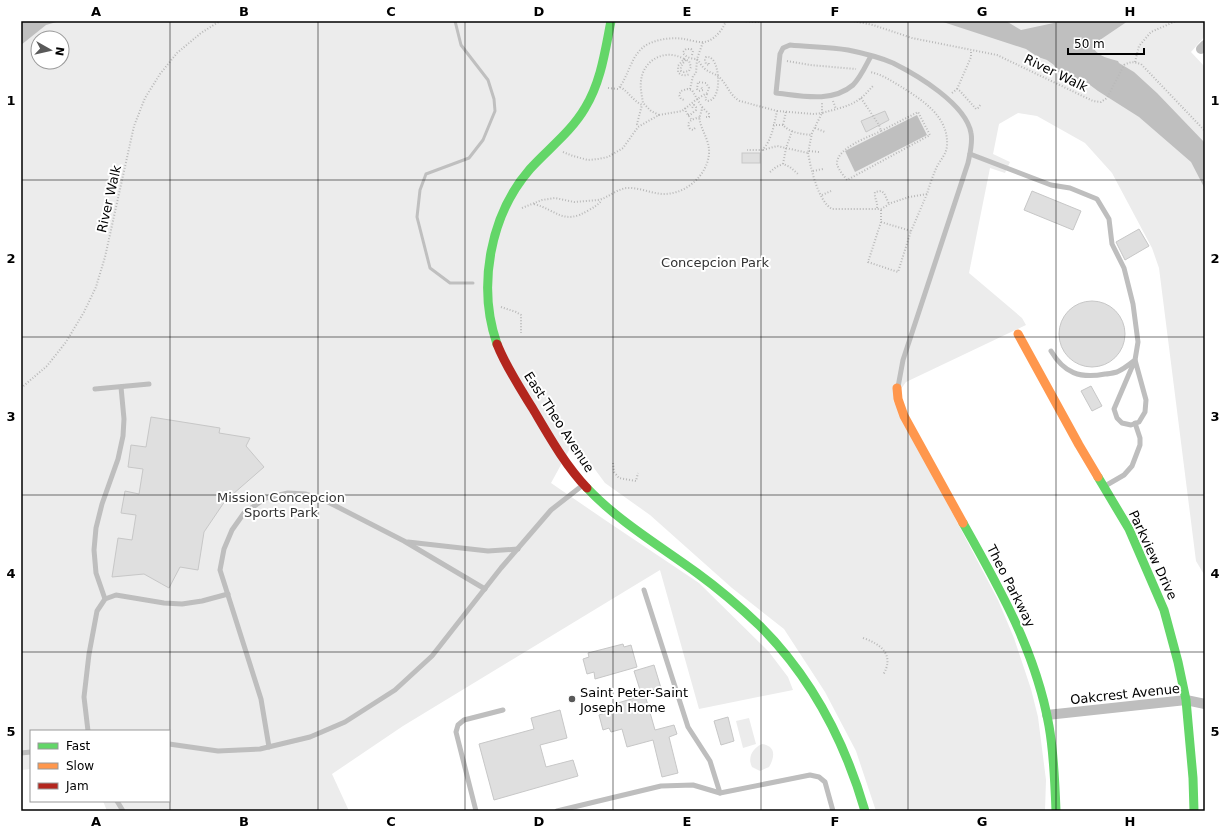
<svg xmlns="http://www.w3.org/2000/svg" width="1226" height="832" font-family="'DejaVu Sans',sans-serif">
<rect width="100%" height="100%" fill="#fff"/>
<g fill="#ececec" fill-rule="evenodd">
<path d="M21,21H1205V36L1191,52L1205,67V576L1196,561L1159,268L1152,248L1112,173L1085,143L1037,116L1018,113L999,124L993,154L1010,162L1005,173L990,168L969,273L1022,318L1026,325L906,382L893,400L998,600L1014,638L1031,689L1038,717L1046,780L1045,811H876L856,751L825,692L784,629L732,588L650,515L605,483L574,441L551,483L605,520L699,583L769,652L788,677L793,690L699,709L660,570L403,726L332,774L349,811H107L103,801H169V731H31V769L21,770ZM38,38H62V62H38Z"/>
<path d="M749,718L756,744L743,748L736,721Z"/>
<path d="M762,744C776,746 775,757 769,767L760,771L752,767C747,757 753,748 762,744Z"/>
</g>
<g fill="#bfbfbf">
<path d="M21,21H60L46,25L21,45Z"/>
<path d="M940,21H1006L1021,30L1063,21H1128L1094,44V49C1100,57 1108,58 1118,61L1119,63L1134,72L1157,93L1205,143V189L1191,162L1139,117L1098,91L1086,82L1068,76L1065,77L1057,71L1054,65L1047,60L1038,57L1026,49Z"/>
<path d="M917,115L927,135L855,172L845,151Z"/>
</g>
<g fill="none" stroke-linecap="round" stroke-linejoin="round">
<path stroke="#bfbfbf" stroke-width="3" d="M455,21L461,45L488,80L494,99L495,111L483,140L469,158L426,174L420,190L417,217L430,268L450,283H473"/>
</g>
<g fill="#dfdfdf" stroke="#c7c7c7">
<path d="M885,111L889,120L866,132L861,121Z"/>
<rect x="742" y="153" width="18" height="10"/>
<path d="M1032,191L1081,211L1073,230L1024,210Z"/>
<path d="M1139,229L1149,246L1125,260L1116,242Z"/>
<circle cx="1092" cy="334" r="33"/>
<path d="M1091,386L1102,406L1092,411L1081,391Z"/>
<path d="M151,417L220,428L219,433L250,438L246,446L264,467L225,501L204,532L198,570L180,567L169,588L144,574L112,577L118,538L132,540L136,515L121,513L125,491L139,494L143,469L128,467L131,445L146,447Z"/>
<path d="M623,644L624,647L631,645L637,667L595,679L594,672L587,674L583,659L589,657L588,653Z"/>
<path d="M654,665L661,688L641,693L634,671Z"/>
<path d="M645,695L655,730L674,725L677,734L669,737L678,773L662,777L653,740L627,747L622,729L611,732L609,728L603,730L599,715L605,713L604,707Z"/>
<path d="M560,710L567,738L540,745L546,767L573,760L578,776L494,800L479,744L534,729L531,718Z"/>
<path d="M728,717L734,741L721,745L714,721Z"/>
</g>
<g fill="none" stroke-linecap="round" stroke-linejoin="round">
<g stroke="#b9b9b9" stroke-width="2" stroke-dasharray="1 2" stroke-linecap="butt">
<path d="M743,21L755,22L763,21"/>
<path d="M854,21L873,25L912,38L997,55L1093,101L1101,102L1107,98L1124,65C1131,61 1134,62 1141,64L1205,131"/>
<path d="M692,55L693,51L691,49H686L683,52C684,57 692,59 697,59C700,62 701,66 705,69C710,73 717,74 721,79C728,86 730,96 740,101L777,111C774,124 772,141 762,150H747"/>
<path d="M684,59L689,61L691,67L689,71L684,72L681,71C680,66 683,63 686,60"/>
<path d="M787,61L810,65L856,69"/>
<path d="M1135,62L1139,46L1151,32L1176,21"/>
<path d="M620,87C629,92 632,100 642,105L637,124L638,126"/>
<path d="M608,88L618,89C630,75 630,54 648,44C659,39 672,37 684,39C691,40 701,44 708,41C716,38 723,29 726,21"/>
<path d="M690,89L693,76L696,73L697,59L703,42"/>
<path d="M957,89L971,57V50"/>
<path d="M952,93L957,89L960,91L976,109L978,108L981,104"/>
<path d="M707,94L705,99L707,101C722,101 720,66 712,59C710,57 709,57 706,57L705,60L706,64L709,65V63"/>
<path d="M861,98L879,125L881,131L918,112L930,135L847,180C844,176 838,169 837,164C836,148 869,137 881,131"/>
<path d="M833,101L836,109"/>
<path d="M702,107L709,114V117H706"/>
<path d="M685,108L686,112L691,119"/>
<path d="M777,111L814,114L822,113V103"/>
<path d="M786,112L783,125C790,133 802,134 812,135"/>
<path d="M659,115L651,111L643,103C642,96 640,88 641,81C643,60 665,48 684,59L678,66V72C681,76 685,76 690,74"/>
<path d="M688,115H690L696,110V107L694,105L692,108"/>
<path d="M773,125H783"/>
<path d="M695,128L693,130L690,129C685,121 693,119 700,117"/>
<path d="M815,128L825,132"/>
<path d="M792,131L786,148L808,153L812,133L822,113C835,109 850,107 861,98C865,95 869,90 873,86"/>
<path d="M763,150L777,146L786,148L783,164L790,167L798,174"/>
<path d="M809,151L819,152"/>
<path d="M563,152L573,156L588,160L598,159L608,157L623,148L638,127L659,115L682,111L697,99L692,90L687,89L681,91L679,95L681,99L684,100"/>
<path d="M808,153C811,169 818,201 832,209H881L891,203L909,197L927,194C929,187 932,178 935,171C938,162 946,156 947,146C949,116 922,100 900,86C890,80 881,74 870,72"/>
<path d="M813,171L823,169"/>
<path d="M770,172L776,167L783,164"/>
<path d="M822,195L831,191"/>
<path d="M534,204C557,210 563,226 589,210C594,207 598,205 601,201"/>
<path d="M522,208L542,200L555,198L574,202L598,200C608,198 615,190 626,188C638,187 650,193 662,194C685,195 707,176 709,154C710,142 703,133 700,122C698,118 702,112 702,107L697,99L707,93L709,88L706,83L698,82L697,89L699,91L703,90L701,87"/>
<path d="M877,208C878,202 874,198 875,192L881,191L884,193L889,204"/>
<path d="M881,222L911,231L898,272L868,262L881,222V209"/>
<path d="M911,231L927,194"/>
<path d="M501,307L516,312L521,315V333"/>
<path d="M21,388L47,366L66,342L84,312L96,287L105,257L134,126L145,98L160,74L177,53L201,33L220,21"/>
<path d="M613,463L614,472L619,478L636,481L638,473"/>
<path d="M863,638C881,644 895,655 883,675"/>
</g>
<g stroke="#bebebe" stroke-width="5">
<path d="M871,56C866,65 861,77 853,85C832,103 802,96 776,93L780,54L783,48L790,45C809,47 830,47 848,50C863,53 879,57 893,63C917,75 966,104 971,133C973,143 970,153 968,163L903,360L898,387"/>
<path d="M970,154L1051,185L1070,188L1097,199L1109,219L1112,244L1124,268L1133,304L1138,342L1135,360C1130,364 1124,369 1117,372C1113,373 1108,374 1105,374C1080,379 1064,373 1051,351"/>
<path d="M1135,360L1146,400L1145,412L1139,422L1131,425L1122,423L1117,418L1114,409Z"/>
<path d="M95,389L149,384"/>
<path d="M1105,486L1124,475L1132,466L1140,445V438L1135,423"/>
<path d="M408,542L488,551L518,549"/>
<path d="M644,590L688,727L710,761L720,793"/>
<path d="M105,599L96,573L94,550L96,528L102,504L118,459L123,436L124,419L121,387"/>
<path d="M88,731L84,697L89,654L97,611L105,599L116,595L164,603L182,604L202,601L228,594"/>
<path d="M169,744L218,751L260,749L310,737L345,722L395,690L432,656L501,568L551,510L583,485"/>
<path d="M269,747L261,699L220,570L224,549L232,530L244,513L266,498L288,493L306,494L326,501L404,541L485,589"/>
<path d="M21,753L31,752"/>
<path d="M117,801L123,811"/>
<path d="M476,811L456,732L458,725L464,720L503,710"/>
<path d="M557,811L661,786L693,785L720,793L810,775L819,777L825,782L833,811"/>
</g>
<g stroke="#bebebe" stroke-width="10">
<path d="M1201,49L1205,45"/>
<path d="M1047,715L1186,700L1205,704"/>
</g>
<g stroke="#63d668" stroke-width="9">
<path d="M497,344C477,286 490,215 530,169C548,149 571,132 585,108C601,82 605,51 611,21"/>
<path d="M1098,477L1129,529L1164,610L1178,662L1186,700L1193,778L1194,811"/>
<path d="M587,488C618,521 660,546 697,573C719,589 740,607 760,626C811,677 845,742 865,811"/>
<path d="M963,523C999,587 1036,652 1049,726C1054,754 1055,783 1056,811"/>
</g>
<g stroke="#ff974d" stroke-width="9">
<path d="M1018,334L1079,445L1098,477"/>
<path d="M897,388L898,399L904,416L963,523"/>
</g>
<path stroke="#b3261e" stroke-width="9" d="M497,344C506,367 520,388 533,409C549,436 565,465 587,488"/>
</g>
<path fill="none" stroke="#000" stroke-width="1" stroke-opacity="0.55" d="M170,21V811M318,21V811M465,21V811M613,21V811M761,21V811M908,21V811M1056,21V811M21,180H1205M21,337H1205M21,495H1205M21,652H1205"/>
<circle fill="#595959" stroke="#fff" stroke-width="1.5" cx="572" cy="699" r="4"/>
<g text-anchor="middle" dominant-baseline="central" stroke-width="4" stroke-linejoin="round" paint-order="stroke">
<g font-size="13" fill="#000" stroke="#fff">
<text transform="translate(1056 73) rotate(26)">River Walk</text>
<text transform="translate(109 199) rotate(-77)">River Walk</text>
<text transform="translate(559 422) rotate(57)">East Theo Avenue</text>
<text transform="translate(1153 555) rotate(65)">Parkview Drive</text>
<text transform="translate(1011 586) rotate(63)">Theo Parkway</text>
<text transform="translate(1125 694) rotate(-6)">Oakcrest Avenue</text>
</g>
<g font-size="13" fill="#333" stroke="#fff">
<text x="715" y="262">Concepcion Park</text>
<text x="281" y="497">Mission Concepcion<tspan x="281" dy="15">Sports Park</tspan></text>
</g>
<g font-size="13" fill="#000" stroke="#fff" text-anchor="start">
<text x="580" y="692">Saint Peter-Saint<tspan x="580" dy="15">Joseph Home</tspan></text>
</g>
</g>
<rect width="1226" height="832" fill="none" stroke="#ffffff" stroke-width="44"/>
<rect x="30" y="730" width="140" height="72" fill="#ffffff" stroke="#999999"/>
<rect x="38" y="743" width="20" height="6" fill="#63d668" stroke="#999999"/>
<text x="66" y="750" font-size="12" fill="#000000">Fast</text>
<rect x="38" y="763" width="20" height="6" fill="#ff974d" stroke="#999999"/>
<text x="66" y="770" font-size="12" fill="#000000">Slow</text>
<rect x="38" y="783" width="20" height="6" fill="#b3261e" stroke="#999999"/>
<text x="66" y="790" font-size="12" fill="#000000">Jam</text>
<g transform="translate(50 50) rotate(98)"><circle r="19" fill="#ffffff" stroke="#999999"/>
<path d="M0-3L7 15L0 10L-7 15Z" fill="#595959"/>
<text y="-6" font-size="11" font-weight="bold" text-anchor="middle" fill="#000000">N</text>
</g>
<path d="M1068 48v6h76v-6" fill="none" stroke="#000000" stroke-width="2"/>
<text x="1074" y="48" font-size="12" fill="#000000" stroke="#ffffff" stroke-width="3" paint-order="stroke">50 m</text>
<rect x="22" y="22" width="1182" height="788" fill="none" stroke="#000" stroke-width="1.5"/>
<g font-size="13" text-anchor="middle" font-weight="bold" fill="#000">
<text x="96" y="16">A</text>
<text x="244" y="16">B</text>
<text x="391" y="16">C</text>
<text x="539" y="16">D</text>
<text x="687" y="16">E</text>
<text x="835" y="16">F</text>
<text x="982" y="16">G</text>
<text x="1130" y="16">H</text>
<text x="11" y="105">1</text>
<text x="1215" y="105">1</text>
<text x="11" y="263">2</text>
<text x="1215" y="263">2</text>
<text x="11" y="421">3</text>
<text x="1215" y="421">3</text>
<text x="11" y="578">4</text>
<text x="1215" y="578">4</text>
<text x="11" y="736">5</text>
<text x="1215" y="736">5</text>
<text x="96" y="826">A</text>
<text x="244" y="826">B</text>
<text x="391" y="826">C</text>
<text x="539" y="826">D</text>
<text x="687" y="826">E</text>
<text x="835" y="826">F</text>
<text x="982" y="826">G</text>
<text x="1130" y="826">H</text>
</g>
</svg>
